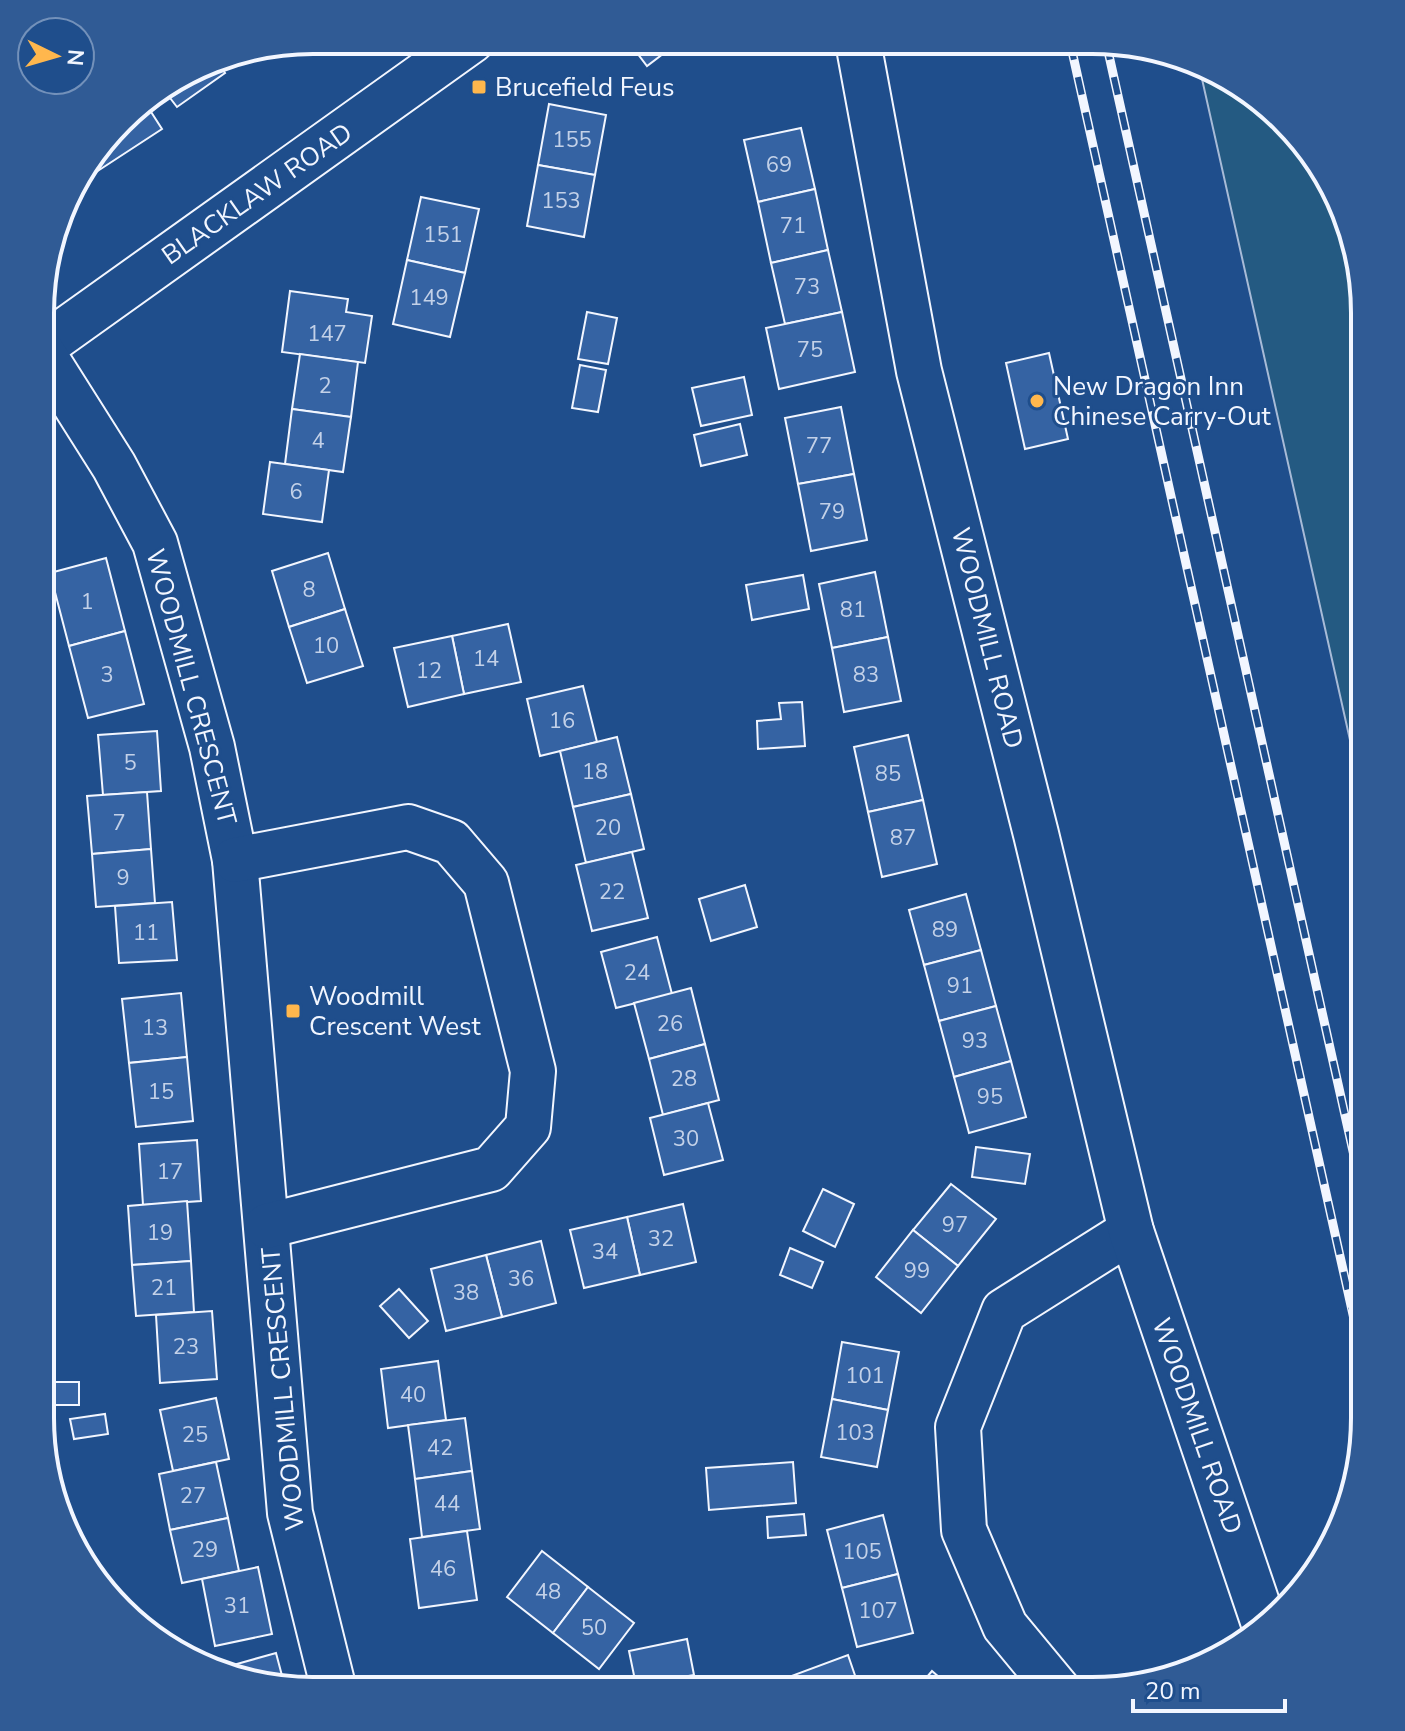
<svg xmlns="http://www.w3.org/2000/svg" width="1405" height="1731" font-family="'Nunito Sans',sans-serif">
<rect width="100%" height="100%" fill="#1f4e8c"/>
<path fill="#245a82" stroke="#a8bbd7" stroke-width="2" d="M1214,75L1244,86L1329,177L1365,313V807L1202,79Z"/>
<g fill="#3563a3" stroke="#f2f6ff" stroke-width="2">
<path d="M628,41H680L647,66Z"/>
<path d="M216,60L225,73L177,107L164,90Z"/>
<path d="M144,101L162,129L90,176L84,168L133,108Z"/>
<path d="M549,104L606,115L595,175L538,165Z"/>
<path d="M801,128L815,189L758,202L744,140Z"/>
<path d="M538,165L595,175L584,237L527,226Z"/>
<path d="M815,189L828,250L771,263L758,202Z"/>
<path d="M421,197L479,209L465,273L407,260Z"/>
<path d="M828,250L842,312L785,324L771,263Z"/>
<path d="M407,260L465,273L450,337L393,324Z"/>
<path d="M290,291L348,299L346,312L372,316L365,363L282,352Z"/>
<path d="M587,312L617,318L608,364L578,359Z"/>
<path d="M842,312L855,372L779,389L766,328Z"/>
<path d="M1049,353L1068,439L1025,449L1006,363Z"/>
<path d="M300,354L358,362L351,417L292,409Z"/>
<path d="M580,365L606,370L598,412L572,408Z"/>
<path d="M744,377L752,415L701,426L692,388Z"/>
<path d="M841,407L854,474L798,484L785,418Z"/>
<path d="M292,409L351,417L343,472L285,464Z"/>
<path d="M740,424L747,455L701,466L694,435Z"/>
<path d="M270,462L329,470L322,522L263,514Z"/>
<path d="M854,474L867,540L811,551L798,484Z"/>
<path d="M328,553L345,609L289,627L272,571Z"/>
<path d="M106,558L125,631L69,646L50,573Z"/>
<path d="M875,572L888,637L832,648L819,584Z"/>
<path d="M803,575L809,609L752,620L746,585Z"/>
<path d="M345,609L363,666L307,683L289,627Z"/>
<path d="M508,624L521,682L464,694L452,636Z"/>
<path d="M125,631L144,704L88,718L69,646Z"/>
<path d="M452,636L464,694L408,707L394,648Z"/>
<path d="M888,637L901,701L844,712L832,648Z"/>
<path d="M583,686L597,742L540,756L527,699Z"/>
<path d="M802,702L805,746L758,749L757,721L781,719L779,703Z"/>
<path d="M157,731L161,791L103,795L98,735Z"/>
<path d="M908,735L923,800L868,812L854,747Z"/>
<path d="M617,737L631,794L573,807L560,751Z"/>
<path d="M147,792L151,849L92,854L87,796Z"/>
<path d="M631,794L644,849L586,863L573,807Z"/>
<path d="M923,800L937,864L882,877L868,812Z"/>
<path d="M151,849L155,903L96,907L92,854Z"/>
<path d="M632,852L648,918L592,931L576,865Z"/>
<path d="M745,885L757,927L711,941L699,899Z"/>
<path d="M966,894L981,950L924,965L909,910Z"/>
<path d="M172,902L177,960L119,963L115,906Z"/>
<path d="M657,937L672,994L616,1008L601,952Z"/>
<path d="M981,950L996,1006L939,1021L924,965Z"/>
<path d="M691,988L705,1044L649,1059L634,1003Z"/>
<path d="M181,993L187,1057L129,1063L122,999Z"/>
<path d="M996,1006L1011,1061L954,1077L939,1021Z"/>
<path d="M705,1044L719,1100L663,1115L649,1059Z"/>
<path d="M187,1057L193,1121L136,1127L129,1063Z"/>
<path d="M1011,1061L1026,1117L969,1133L954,1077Z"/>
<path d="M708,1103L723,1160L664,1175L650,1118Z"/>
<path d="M197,1140L201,1201L143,1205L139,1144Z"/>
<path d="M976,1147L1030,1154L1025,1184L972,1177Z"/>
<path d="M951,1184L996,1219L958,1266L913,1230Z"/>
<path d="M823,1189L854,1204L835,1247L803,1231Z"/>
<path d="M187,1201L191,1261L132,1265L128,1206Z"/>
<path d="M683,1204L696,1262L640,1275L627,1217Z"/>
<path d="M627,1217L640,1275L584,1288L570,1230Z"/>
<path d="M913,1230L958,1266L921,1313L876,1277Z"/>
<path d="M541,1241L556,1303L502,1317L486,1255Z"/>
<path d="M790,1248L823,1262L812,1288L780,1275Z"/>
<path d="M486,1255L502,1317L446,1331L431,1269Z"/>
<path d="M191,1261L194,1312L136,1316L132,1265Z"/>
<path d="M399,1289L428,1321L409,1338L380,1306Z"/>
<path d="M212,1311L217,1379L160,1383L156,1315Z"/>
<path d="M842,1342L899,1352L888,1410L832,1399Z"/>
<path d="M438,1361L446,1420L388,1428L381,1369Z"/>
<path d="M47,1382H79V1405H48Z"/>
<path d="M216,1398L229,1459L173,1471L160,1410Z"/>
<path d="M832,1399L888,1410L877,1467L821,1457Z"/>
<path d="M105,1414L108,1434L74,1439L70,1419Z"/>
<path d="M465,1418L472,1471L415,1479L408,1425Z"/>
<path d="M216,1462L228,1518L170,1530L159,1474Z"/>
<path d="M793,1462L796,1503L709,1510L706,1468Z"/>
<path d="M472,1471L480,1529L422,1537L415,1479Z"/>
<path d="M804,1514L806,1535L768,1538L767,1517Z"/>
<path d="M883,1515L898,1574L842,1588L827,1530Z"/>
<path d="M228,1518L239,1571L182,1583L170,1530Z"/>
<path d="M467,1531L477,1600L419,1608L410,1539Z"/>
<path d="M542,1551L588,1587L553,1633L507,1597Z"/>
<path d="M258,1567L272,1634L215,1646L202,1579Z"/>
<path d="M898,1574L913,1633L857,1647L842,1588Z"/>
<path d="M588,1587L634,1623L599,1669L553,1633Z"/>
<path d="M687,1639L694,1675L688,1676L691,1690H630L629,1687L636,1685L629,1651Z"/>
<path d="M276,1653L285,1687L226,1667Z"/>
<path d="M848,1655L860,1690H790L786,1678Z"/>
<path d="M932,1671L954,1690H916Z"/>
</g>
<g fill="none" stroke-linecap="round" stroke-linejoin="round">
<g stroke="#f2f6ff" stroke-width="48">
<g id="street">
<path d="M42,347L472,40"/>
<path d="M42,352L114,466L155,543L212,747L235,860L290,1513L334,1690"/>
<path d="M235,860L408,827L451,842L486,883L533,1071L528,1127L491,1169L267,1226"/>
<path d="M1058,1690L1005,1626L964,1530L958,1427L1004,1311L1131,1231"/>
</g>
</g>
<g stroke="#f2f6ff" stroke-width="48">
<path id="secondary" d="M858,42L919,371L1036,834L1131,1231L1263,1621"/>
</g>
<use href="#street" stroke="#1f4e8c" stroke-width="44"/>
<use href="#secondary" stroke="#1f4e8c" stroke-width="44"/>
<g stroke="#f2f6ff" stroke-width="9">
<g id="rail">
<path d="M1070,42L1364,1364"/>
<path d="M1106,42L1365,1205"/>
</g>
</g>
<use href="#rail" stroke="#1f4e8c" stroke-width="6" stroke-dasharray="18" stroke-linecap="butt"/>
</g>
<g fill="#ffb74d" stroke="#1f4e8c" stroke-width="3">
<rect x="471" y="79" width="16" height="16" rx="4"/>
<circle cx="1037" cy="401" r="8"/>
<rect x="285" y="1003" width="16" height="16" rx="4"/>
</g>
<g text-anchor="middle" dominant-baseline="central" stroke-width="6" stroke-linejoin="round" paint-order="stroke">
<g font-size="22" fill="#c3d1e8">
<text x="572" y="140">155</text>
<text x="779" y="165">69</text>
<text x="561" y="201">153</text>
<text x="793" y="226">71</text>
<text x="443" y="235">151</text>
<text x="807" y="287">73</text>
<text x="429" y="298">149</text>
<text x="327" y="334">147</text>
<text x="810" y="350">75</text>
<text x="325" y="386">2</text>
<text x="318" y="441">4</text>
<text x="819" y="446">77</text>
<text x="296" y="492">6</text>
<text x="832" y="512">79</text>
<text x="309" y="590">8</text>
<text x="87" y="602">1</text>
<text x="853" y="610">81</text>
<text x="326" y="646">10</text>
<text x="486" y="659">14</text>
<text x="429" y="671">12</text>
<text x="107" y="675">3</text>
<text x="866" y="675">83</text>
<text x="562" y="721">16</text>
<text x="130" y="763">5</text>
<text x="595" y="772">18</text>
<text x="888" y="774">85</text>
<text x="119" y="823">7</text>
<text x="608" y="828">20</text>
<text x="903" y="838">87</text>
<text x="123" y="878">9</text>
<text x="612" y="892">22</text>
<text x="945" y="930">89</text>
<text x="146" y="933">11</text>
<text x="637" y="973">24</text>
<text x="960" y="986">91</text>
<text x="670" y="1024">26</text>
<text x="155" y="1028">13</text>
<text x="975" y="1041">93</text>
<text x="684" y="1079">28</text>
<text x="161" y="1092">15</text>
<text x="990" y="1097">95</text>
<text x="686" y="1139">30</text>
<text x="170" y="1172">17</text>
<text x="955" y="1225">97</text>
<text x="160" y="1233">19</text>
<text x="661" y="1239">32</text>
<text x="605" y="1252">34</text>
<text x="917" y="1271">99</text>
<text x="521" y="1279">36</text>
<text x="164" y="1288">21</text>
<text x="466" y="1293">38</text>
<text x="186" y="1347">23</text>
<text x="865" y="1376">101</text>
<text x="413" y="1395">40</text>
<text x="855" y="1433">103</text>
<text x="195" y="1435">25</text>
<text x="440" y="1448">42</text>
<text x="193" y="1496">27</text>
<text x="447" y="1504">44</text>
<text x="205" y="1550">29</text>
<text x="862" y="1552">105</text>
<text x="443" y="1569">46</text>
<text x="548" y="1592">48</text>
<text x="237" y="1606">31</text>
<text x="878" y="1611">107</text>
<text x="594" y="1628">50</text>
</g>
<g font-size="26" fill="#f2f6ff" stroke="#1f4e8c" text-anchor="start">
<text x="495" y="87">Brucefield Feus</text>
<text x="1053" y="386">New Dragon Inn<tspan x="1053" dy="30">Chinese Carry-Out</tspan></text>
<text x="309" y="996">Woodmill<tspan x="309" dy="30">Crescent West</tspan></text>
</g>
<g font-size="26" fill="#f2f6ff" stroke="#1f4e8c">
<text transform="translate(257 194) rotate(-35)">BLACKLAW ROAD</text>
<text transform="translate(987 638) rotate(76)">WOODMILL ROAD</text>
<text transform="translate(191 687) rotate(75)">WOODMILL CRESCENT</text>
<text transform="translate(283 1389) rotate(-95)">WOODMILL CRESCENT</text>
<text transform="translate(1197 1426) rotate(71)">WOODMILL ROAD</text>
</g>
</g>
<path d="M0 0H1405V1731H0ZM313 54H1092A259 259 0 0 1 1351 313V1418A259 259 0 0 1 1092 1677H313A259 259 0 0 1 54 1418V313A259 259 0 0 1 313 54Z" fill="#305b95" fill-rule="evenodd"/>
<path fill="none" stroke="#f2f6ff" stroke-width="4" d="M313 54H1092A259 259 0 0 1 1351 313V1418A259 259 0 0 1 1092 1677H313A259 259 0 0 1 54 1418V313A259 259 0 0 1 313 54Z"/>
<g transform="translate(56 56) rotate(95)"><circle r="38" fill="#1f4e8c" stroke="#7391ba" stroke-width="2"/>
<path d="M0-6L14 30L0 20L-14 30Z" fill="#ffb74d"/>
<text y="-12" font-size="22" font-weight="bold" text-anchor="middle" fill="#f2f6ff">N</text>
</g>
<path d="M1133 1699v12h152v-12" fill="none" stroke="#f2f6ff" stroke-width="4"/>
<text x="1145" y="1699" font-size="24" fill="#f2f6ff" stroke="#1f4e8c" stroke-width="6" paint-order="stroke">20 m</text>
</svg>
